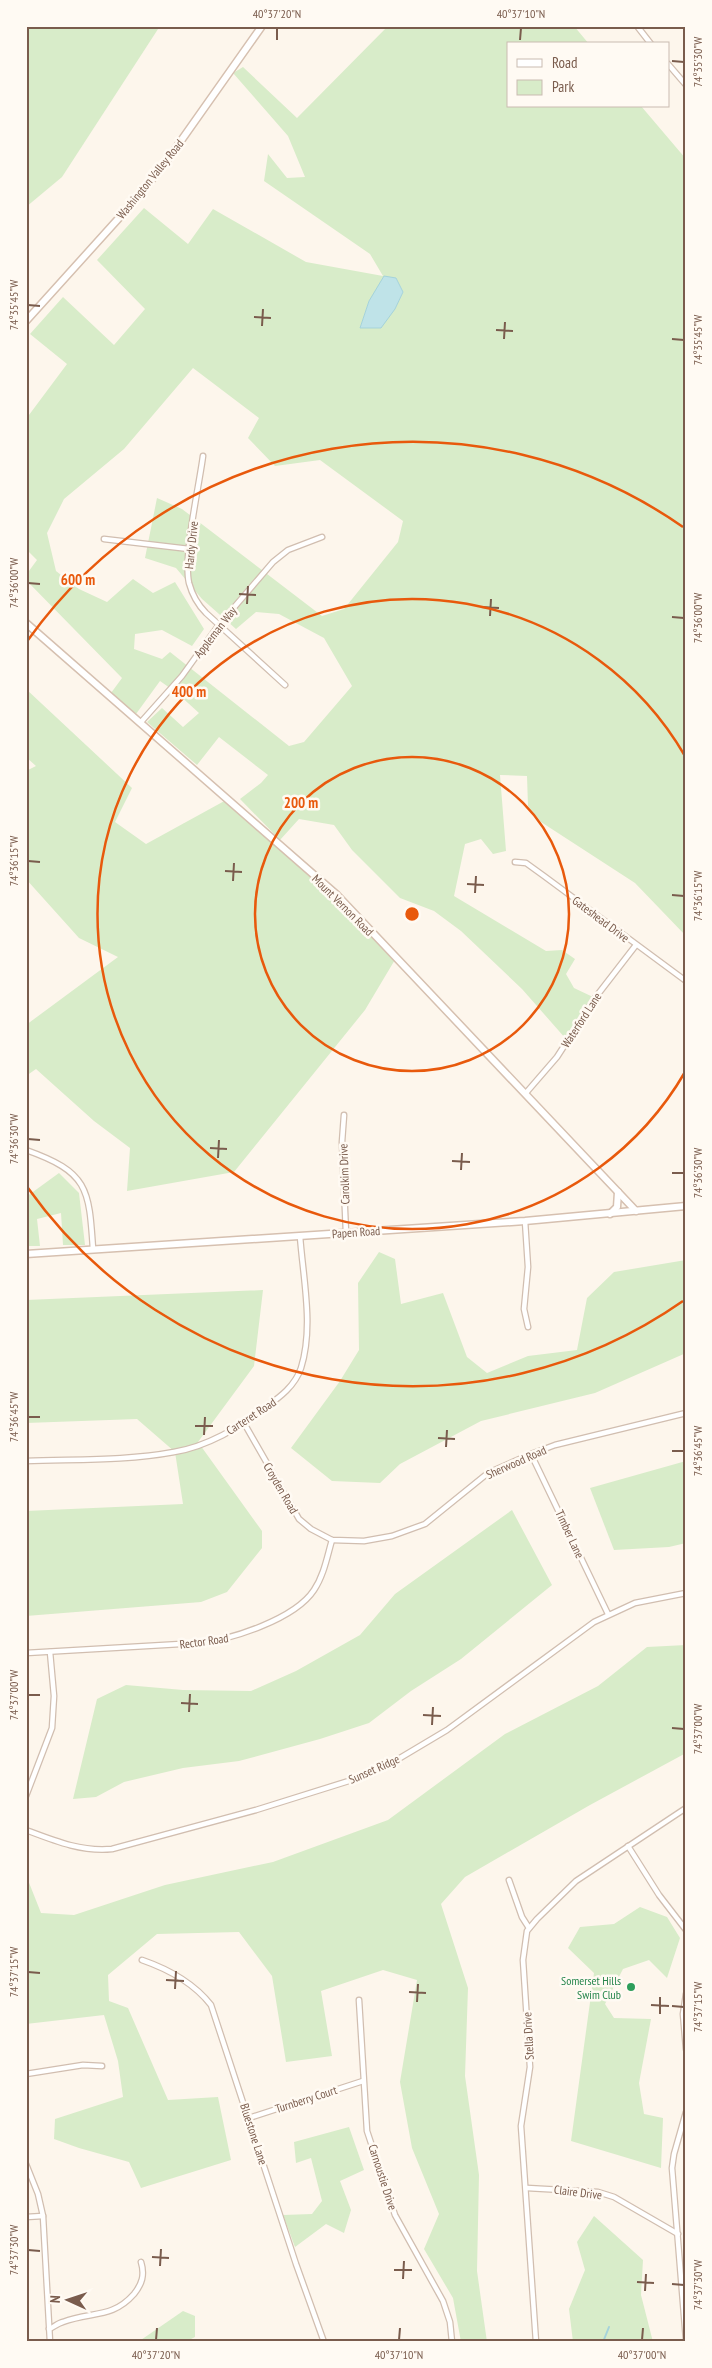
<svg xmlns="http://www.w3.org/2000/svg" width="712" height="2368" font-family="'PT Sans Narrow',sans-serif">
<rect width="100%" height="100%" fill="#fdf6ec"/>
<g fill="#d8ecc9" fill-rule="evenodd">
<path d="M26,26H160L62,177L26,207Z"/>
<path d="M388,26H574L589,44H508V106H641L686,159V936L635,883L541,822L528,806L527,776L500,775L506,851L493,854L481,839L465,844L454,896L546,951L562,950L575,959L566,974L574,988L593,997L566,1039L522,989L461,931L434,911L400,898L352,850L334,825L299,819L280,840L240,799L261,783L268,775L219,737L197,765L147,722L162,708L183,727L199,713L177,693L160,681L136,714L111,693L122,678L26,580V575L37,560L26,549V419L67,364L30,334L63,297L114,345L145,309L97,260L144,208L188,244L213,209L306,262L383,276L370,254L264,181L268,154L287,178L305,177L288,136L233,73L243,67L297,118ZM396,278L403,292L395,309L360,328L369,301ZM193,368L259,418L248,438L275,466L320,460L403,521L398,542L344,609L322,616L182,509L157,498L145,558L176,568L202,599L236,629L256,612L279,614L324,638L352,686L304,742L289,746L170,652L162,659L134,649L135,634L162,630L192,646L204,629L175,582L153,593L133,579L107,602L79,589L56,571L47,533L64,499L124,449Z"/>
<path d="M26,689L132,788L115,822L146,844L228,799L337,895L396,958L365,1010L234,1172L127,1191L130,1148L94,1121L36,1069L26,1076V1025L118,957L79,938L26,879V771L36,766L26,757Z"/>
<path d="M59,1173L79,1193L85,1245H63L61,1213L37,1219L40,1246H26V1197Z"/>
<path d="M379,1252L395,1259L401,1304L443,1293L467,1357L487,1373L528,1356L577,1350L587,1298L614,1272L686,1260V1353L595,1393L481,1421L400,1464L380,1483L332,1481L291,1448L340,1381L359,1350L358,1283Z"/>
<path d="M263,1290L254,1366L198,1442L262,1531V1548L227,1592L201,1602L26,1616V1511L183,1504L175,1452L137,1419L26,1423V1300Z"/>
<path d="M686,1461V1543L669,1547L614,1550L590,1488Z"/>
<path d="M512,1510L552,1585L461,1659L411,1691L369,1723L320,1739L239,1761L183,1768L124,1782L96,1797L73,1799L97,1699L126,1685L183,1690L251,1691L296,1671L360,1635L395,1594Z"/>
<path d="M686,1645V1753L590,1805L465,1877L441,1904L468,1988L465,2076L479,2175L477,2271L487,2342H461L453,2298L424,2249L439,2214L412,2148L400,2082L417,1980L383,1970L321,1991L332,2056L286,2062L272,1976L239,1932L157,1934L108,1975L109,2001L128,2008L168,2100L218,2097L231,2160L141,2188L129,2162L79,2148L54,2139L55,2119L123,2097L118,2061L104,2015L26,2024V1875L41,1913L74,1915L165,1885L273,1862L388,1820L505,1734L598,1686L647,1647Z"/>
<path d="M640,1907L667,1917L680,1938L667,1978L649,1960L623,1969L605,2004L614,2018L651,2019L639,2083L644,2114L663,2118L661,2168L571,2141L594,1973L568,1948L580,1927L614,1924Z"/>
<path d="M349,2127L364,2170L340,2181L351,2210L344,2233L326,2224L295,2247L283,2215L312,2214L322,2201L311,2158L296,2163L294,2142Z"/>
<path d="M594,2216L643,2260L641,2295L653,2342H573L569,2309L585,2270L577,2242Z"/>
<path d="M183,2311L195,2316V2337L185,2342H138Z"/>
</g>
<path fill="#bfe3e8" stroke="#a5d3da" d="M384,276L396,278L403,292L395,309L381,328H360L369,301Z"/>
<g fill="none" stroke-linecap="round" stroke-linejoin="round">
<path stroke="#a5d3da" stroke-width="2" d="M603,2342L609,2327"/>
<g stroke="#d1beb0" stroke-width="7">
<g id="street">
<path d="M637,26L651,44"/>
<path d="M668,64L686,85"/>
<path d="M203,456C199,487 183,556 189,583C192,594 198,605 206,613L285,685"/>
<path d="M104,539L189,549"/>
<path d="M141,722L182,676L218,626L273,562L288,550L322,537"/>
<path d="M515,862L526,863L544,876L686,981"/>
<path d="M525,1094L557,1057L595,998L636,945"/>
<path d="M344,1115L342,1142L346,1233"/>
<path d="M26,1150C88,1172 89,1188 93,1249"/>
<path d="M525,1221L528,1267L524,1309L528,1327"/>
<path d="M244,1423L299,1519L311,1529L332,1540L364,1541L392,1536L425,1524L488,1473L531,1454L555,1445L686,1413"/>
<path d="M531,1454L608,1614"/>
<path d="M26,1461C75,1459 126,1461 174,1452C206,1447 241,1427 266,1407C280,1397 295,1386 301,1368C314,1327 303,1278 300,1236"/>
<path d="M26,1653L198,1643C231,1640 295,1619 314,1590C324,1575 327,1557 332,1540"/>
<path d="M26,1796L52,1728L54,1696L50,1652"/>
<path d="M26,1830C55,1841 82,1852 112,1849L256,1810L355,1779L395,1761L447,1730L594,1622L635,1603L686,1593"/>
<path d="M628,1846L659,1895L686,1930"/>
<path d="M509,1880L522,1917L529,1928"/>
<path d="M142,1960C168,1969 193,1982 211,2005L296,2264L324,2342"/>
<path d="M686,1994L683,2014L686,2049"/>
<path d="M359,2000L367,2131L395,2215L443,2301L450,2322L452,2342"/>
<path d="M26,2074L83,2065L102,2066"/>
<path d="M686,2112L674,2154L672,2168L686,2340"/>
<path d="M249,2118L363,2081"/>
<path d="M26,2164L38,2194L43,2216L50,2342"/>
<path d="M527,2188L598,2192L614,2197L678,2234"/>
<path d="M26,2217L43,2216"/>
<path d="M49,2329C54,2327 58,2323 63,2322C91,2311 112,2319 134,2294C142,2284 145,2275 141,2262"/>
<path d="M536,2342L521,2126L530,2067L523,1960L527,1931L537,1919L576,1881L686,1808"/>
</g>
</g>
<g stroke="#d6c0b0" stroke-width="9">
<g id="secondary">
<path d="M26,321L137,198L166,162L262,26"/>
<path d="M26,623L337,895L636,1211"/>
<path d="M610,1214L617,1207L618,1192"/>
<path d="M26,1254L525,1221L686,1206"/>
</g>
</g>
<use href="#street" stroke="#fff" stroke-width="4.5"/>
<use href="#secondary" stroke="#fff" stroke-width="6"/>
</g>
<path fill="none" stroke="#7a5c4d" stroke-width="2" d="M277,40V28M520,40L521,28M672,61L684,62M28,305L40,306M254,317L271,318M262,326L263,309M496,330L513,331M504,339L505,322M672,339L684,340M28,583L40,584M239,594L256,595M247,604L248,586M481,607L499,608M490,616L491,599M672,617L684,618M28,861L40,862M225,871L242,872M233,881L234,863M467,884L484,885M475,893L476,876M672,895L684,896M28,1139L40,1140M210,1148L227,1149M218,1158L219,1140M452,1161L470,1162M461,1170L462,1153M672,1173H684M28,1417H40M195,1426H213M204,1435L205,1417M438,1438L455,1439M446,1447L447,1430M672,1451H684M28,1695H40M181,1703L198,1704M189,1712L190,1694M423,1715L441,1716M432,1725L433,1707M672,1728L684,1729M28,1972L40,1973M166,1980L184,1981M175,1989L176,1971M409,1992L426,1993M417,2002L418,1984M651,2005L669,2006M672,2006L684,2007M660,2014V1997M28,2250L40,2251M152,2257L169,2258M160,2266L161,2249M394,2270H412M403,2279L404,2261M637,2282L654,2283M672,2284L684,2285M645,2291L646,2274M156,2340L157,2328M399,2340L400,2328M642,2340L643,2328"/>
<g fill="none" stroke="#e8590c" stroke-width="2.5">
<circle cx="412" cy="914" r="157"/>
<path d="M685 1072A315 315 0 1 1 685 756"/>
<path d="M683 1301A472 472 0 0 1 28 1188M28 640A472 472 0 0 1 683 527"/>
</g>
<circle fill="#2e9e5b" stroke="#fffaf3" stroke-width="2" cx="631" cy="1987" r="5"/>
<g text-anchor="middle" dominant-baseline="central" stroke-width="5" stroke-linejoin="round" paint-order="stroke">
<g font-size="12" fill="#7a5c4d" stroke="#fffaf3">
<text transform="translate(150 179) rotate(-51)">Washington Valley Road</text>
<text transform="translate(191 545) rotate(-84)">Hardy Drive</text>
<text transform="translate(215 632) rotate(-52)">Appleman Way</text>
<text transform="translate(343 905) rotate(45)">Mount Vernon Road</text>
<text transform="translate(601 919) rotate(37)">Gateshead Drive</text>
<text transform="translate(581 1020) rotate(-57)">Waterford Lane</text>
<text transform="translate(344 1174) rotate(-92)">Carolkim Drive</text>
<text transform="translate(356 1232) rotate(-4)">Papen Road</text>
<text transform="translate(251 1416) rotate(-33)">Carteret Road</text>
<text transform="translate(516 1462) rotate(-24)">Sherwood Road</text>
<text transform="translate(281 1488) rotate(60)">Croyden Road</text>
<text transform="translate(570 1534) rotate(65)">Timber Lane</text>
<text transform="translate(204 1641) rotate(-8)">Rector Road</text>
<text transform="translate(374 1769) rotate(-24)">Sunset Ridge</text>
<text transform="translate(528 2036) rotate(-93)">Stella Drive</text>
<text transform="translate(306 2099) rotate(-18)">Turnberry Court</text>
<text transform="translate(254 2134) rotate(72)">Bluestone Lane</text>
<text transform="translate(383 2177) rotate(72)">Carnoustie Drive</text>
<text transform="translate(578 2192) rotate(7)">Claire Drive</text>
</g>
<g font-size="12" fill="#27864d" stroke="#fffaf3" text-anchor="end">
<text x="621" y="1980">Somerset Hills<tspan x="621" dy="14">Swim Club</tspan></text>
</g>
</g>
<circle cx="412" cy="914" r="8" fill="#e8590c" stroke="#fffaf3" stroke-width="2.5"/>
<g font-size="15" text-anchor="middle" font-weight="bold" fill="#e8590c" stroke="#fffaf3" stroke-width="5" stroke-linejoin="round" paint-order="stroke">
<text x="78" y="585">600 m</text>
<text x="189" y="697">400 m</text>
<text x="301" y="808">200 m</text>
</g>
<rect width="712" height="2368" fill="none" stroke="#fffaf3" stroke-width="55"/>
<rect x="507" y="42" width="162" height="65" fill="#fffaf3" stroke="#cabbb1"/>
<rect x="517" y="59" width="25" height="8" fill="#ffffff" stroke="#cabbb1"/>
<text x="552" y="68" font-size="15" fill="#7a5c4d">Road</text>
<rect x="517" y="80" width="25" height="15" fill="#d8ecc9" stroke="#cabbb1"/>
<text x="552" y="92" font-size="15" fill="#7a5c4d">Park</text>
<g transform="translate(68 2300) rotate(273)" stroke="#fffaf3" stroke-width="4" paint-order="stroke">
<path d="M0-4L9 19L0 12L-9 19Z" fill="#7a5c4d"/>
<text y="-8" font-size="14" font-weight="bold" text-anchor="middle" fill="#7a5c4d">N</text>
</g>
<rect x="28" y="28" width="656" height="2312" fill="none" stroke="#7a5c4d" stroke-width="2"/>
<g font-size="12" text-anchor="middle" fill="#7a5c4d">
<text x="277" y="18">40°37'20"N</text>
<text x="521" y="18">40°37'10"N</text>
<text transform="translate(698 62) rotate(-90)" y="4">74°35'30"W</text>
<text transform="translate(14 305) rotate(-90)" y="4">74°35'45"W</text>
<text transform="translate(698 340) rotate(-90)" y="4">74°35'45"W</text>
<text transform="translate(14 583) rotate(-90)" y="4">74°36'00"W</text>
<text transform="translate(698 618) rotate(-90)" y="4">74°36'00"W</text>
<text transform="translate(14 861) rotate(-90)" y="4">74°36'15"W</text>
<text transform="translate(698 896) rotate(-90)" y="4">74°36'15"W</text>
<text transform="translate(14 1139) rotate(-90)" y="4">74°36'30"W</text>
<text transform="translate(698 1173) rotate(-90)" y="4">74°36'30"W</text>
<text transform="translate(14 1417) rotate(-90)" y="4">74°36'45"W</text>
<text transform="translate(698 1451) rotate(-90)" y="4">74°36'45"W</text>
<text transform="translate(14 1695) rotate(-90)" y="4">74°37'00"W</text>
<text transform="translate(698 1729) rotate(-90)" y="4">74°37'00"W</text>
<text transform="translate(14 1972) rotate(-90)" y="4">74°37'15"W</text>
<text transform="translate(698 2007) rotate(-90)" y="4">74°37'15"W</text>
<text transform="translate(14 2250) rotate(-90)" y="4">74°37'30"W</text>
<text transform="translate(698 2285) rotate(-90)" y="4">74°37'30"W</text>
<text x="156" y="2359">40°37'20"N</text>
<text x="399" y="2359">40°37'10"N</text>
<text x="642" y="2359">40°37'00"N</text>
</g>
</svg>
